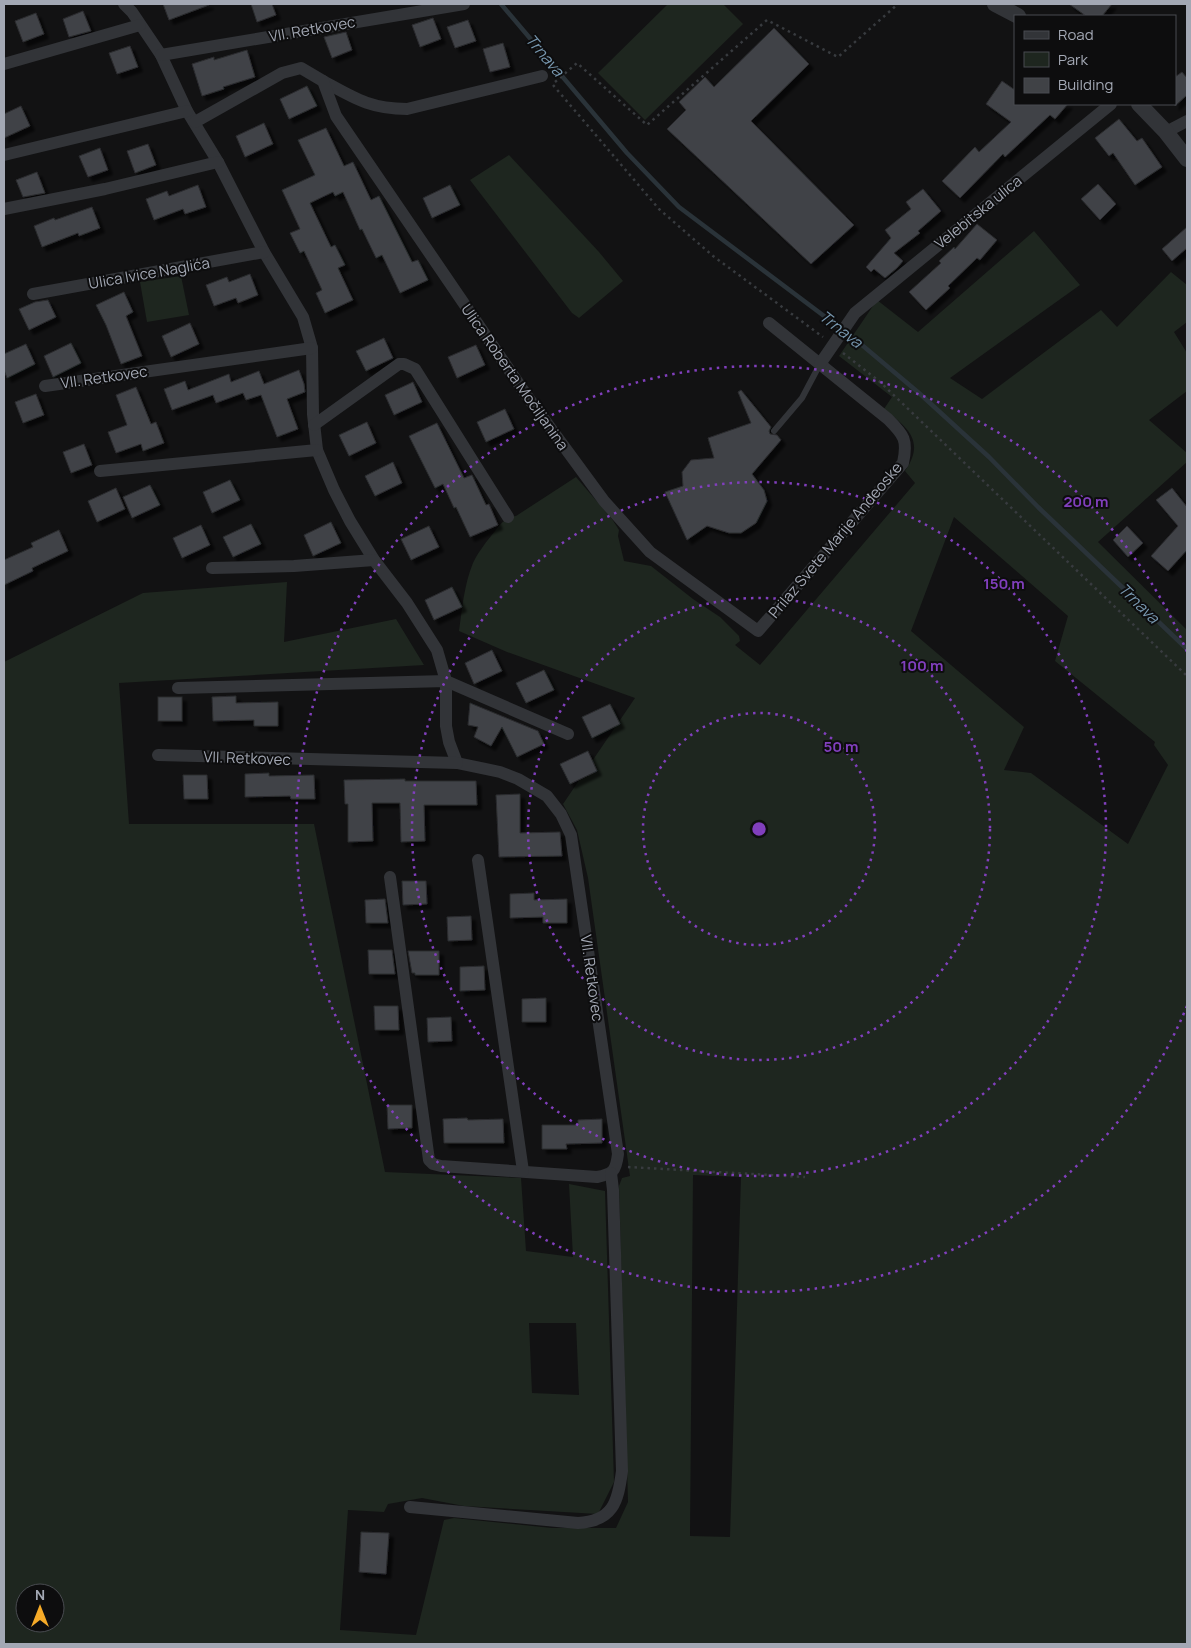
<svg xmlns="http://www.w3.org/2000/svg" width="1191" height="1648" font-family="Manrope,sans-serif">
<defs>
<filter id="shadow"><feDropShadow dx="4.5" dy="4.5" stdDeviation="1" flood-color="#0009"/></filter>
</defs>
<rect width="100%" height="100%" fill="#121213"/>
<g fill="#1e261f" fill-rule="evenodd">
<path d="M668,4H723L743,24L645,120L598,73Z"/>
<path d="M509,155L599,252L623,281L579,318L572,313L470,180Z"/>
<path d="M1034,231L1080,285L950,378L982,399L1101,310L1117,327L1171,272L1187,285V322L1174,332L1187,353V391L1149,420L1187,453V462L1098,542L1187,630V1644H4V662L143,593L287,582L284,642L396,619L424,665L119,683L129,824H314L385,1172L521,1178L526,1251L573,1257L569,1184L605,1191L614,1482L598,1514L464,1506L422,1498L388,1504L384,1512L348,1510L340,1630L416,1635L444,1520L454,1518L552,1528H616L628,1502L619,1186L622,1178L630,1176L588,878L577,830L563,804L635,698L507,652L459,631C462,609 464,585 473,563C478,552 487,541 495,531C500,524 506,517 516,516L576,477L612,519L619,530L618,536L624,561L651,566L693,599L720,617L739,636L740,641L735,645L760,665L915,483L905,471C926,441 907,427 884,409L892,397L839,356L877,300L918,332ZM954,517L1068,616L1055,661L1155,742L1154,745L1168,765L1128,844L1031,773L1004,770L1024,727L911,631ZM693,1175L741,1177L730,1537L690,1536ZM529,1323H576L579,1395L532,1393ZM25,1593H55V1623H25Z"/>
<path d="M181,276L189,315L147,322L140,282Z"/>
</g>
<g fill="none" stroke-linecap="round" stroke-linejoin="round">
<path stroke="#2a3339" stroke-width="4.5" d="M501,4L627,153L679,207L856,340L919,393L989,457L1038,507L1187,649"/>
</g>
<g fill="#404246" stroke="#2b2c2f" filter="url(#shadow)">
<path d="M163,4H209V5L169,20Z"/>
<path d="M251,4H272L276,15L257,22Z"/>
<path d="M1069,4H1112L1102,16H1086Z"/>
<path d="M83,11L91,31L69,37L63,19Z"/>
<path d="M36,13L44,34L23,42L15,21Z"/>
<path d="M433,18L441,39L420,47L412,25Z"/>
<path d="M468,20L476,41L455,48L447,27Z"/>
<path d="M774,28L809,64L751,121L854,225L811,264L667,129L686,110L679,102L705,77L714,87Z"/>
<path d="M346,32L352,50L332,58L324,37Z"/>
<path d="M503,43L510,67L490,72L483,49Z"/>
<path d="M130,46L138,67L117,74L109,53Z"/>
<path d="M247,50L255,77L223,87L224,89L202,96L192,64L214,57V60Z"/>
<path d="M1182,72L1187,78V95L1175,106V77Z"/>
<path d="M1002,81L1015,90V104H1068L1055,119L1050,115L1005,157L1003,154L960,198L942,181L975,147L979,152L1011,122L986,104Z"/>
<path d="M307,86L317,106L289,119L280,99Z"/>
<path d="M21,106L30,126L4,138V114Z"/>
<path d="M1119,119L1137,141L1142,138L1162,167L1135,185L1113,153L1109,156L1095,138Z"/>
<path d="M264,123L273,144L245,157L236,136Z"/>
<path d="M326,128L344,166L353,162L371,200L379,196L412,262L418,260L428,280L400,293L382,255L376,258L362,229L360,230L343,192L335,196L333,192L310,203L331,247L335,245L345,265L338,268L353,300L325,313L316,293L322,290L304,251L300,253L290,233L300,229L282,190L315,175L298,140Z"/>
<path d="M148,144L156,165L135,173L127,151Z"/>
<path d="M100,148L108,170L88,177L79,156Z"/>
<path d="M37,172L45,193L23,197L16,180Z"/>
<path d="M1098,184L1116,204L1100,220L1081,199Z"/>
<path d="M198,185L206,207L185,214L183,209L154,220L146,199L167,191L169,196Z"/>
<path d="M450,185L460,205L432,218L423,198Z"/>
<path d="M923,189L941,211L918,231L920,233L894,253L903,261L897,268L885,278L874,269L871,272L866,267L891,238L885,230L911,209L906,202Z"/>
<path d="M92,207L100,228L79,236L78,233L42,247L34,226L54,218L55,220Z"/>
<path d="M977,224L997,240L980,260L977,258L948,286L950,288L926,310L909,292L941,263L939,261L954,247L955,249Z"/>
<path d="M1187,227V248L1172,261L1162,249Z"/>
<path d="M250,274L258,295L238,303L236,298L214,306L206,285L227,277L229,282Z"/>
<path d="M124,292L133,312L126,316L142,356L121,364L106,325L96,305Z"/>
<path d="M48,300L56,317L29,330L19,309L35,302Z"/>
<path d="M190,323L199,344L171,357L162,336Z"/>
<path d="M384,338L393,358L366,371L356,351Z"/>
<path d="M71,343L81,363L53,377L44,356Z"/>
<path d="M26,344L35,364L7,378L4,370V354Z"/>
<path d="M476,345L485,365L457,378L448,357Z"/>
<path d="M299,370L304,384L305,392L287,399L298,429L277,437L261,395L246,400L243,393L216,403L213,395L172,410L164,389L185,381L188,390L229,374L231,382L259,371L264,384Z"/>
<path d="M413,382L422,402L394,415L385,395Z"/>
<path d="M136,387L151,424L156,422L164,443L143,451L141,444L116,453L108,432L127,425L116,395Z"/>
<path d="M741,390L771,427L769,431L770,434L777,435L781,440L752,474L764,490L767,501L756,523L741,533H729L707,526L687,540L665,492L683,486L682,472L691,460L714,458L708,438L751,423L738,392Z"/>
<path d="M36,394L44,415L23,423L15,402Z"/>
<path d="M505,409L514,429L486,442L477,422Z"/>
<path d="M367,422L376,443L349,456L339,435Z"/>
<path d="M437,423L464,478L472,475L486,505L489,504L498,525L470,537L456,507L454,508L443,484L435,488L409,436Z"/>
<path d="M84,444L92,465L71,473L63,452Z"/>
<path d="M393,462L402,483L375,496L365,476Z"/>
<path d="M230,480L240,500L212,513L203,492Z"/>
<path d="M150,485L160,505L132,518L123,497Z"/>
<path d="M116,488L125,509L97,522L88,501Z"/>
<path d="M1172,488L1187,507V550L1168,571L1151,556L1178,526L1156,500Z"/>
<path d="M331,522L341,543L313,556L304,535Z"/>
<path d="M251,524L261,544L233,557L223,537Z"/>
<path d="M201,525L210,545L182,558L173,538Z"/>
<path d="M429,526L439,547L411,560L401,539Z"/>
<path d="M1127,526L1143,543L1128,557L1113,540Z"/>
<path d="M59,530L68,551L32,568L33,571L4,585V560L33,547L31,543Z"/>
<path d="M452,587L462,607L434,620L425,600Z"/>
<path d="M492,650L502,671L474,684L465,663Z"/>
<path d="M544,670L554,690L526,703L516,683Z"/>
<path d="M236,696V703L278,702V726H254V720L213,721L212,697Z"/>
<rect x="158" y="697" width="24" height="24"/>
<path d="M470,703L538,731L544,744L517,757L502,727L491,746L474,737L478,727L468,725Z"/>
<path d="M610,704L620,724L592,738L582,717Z"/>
<path d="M588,751L597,771L570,784L560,764Z"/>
<path d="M269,773V776L314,775L315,799H291L290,796L245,797V774Z"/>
<path d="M183,775H207L208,799H184Z"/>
<path d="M405,779V781H476L477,805H424L425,841L401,842L400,803H372L373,841L348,842V804H345L344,780Z"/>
<path d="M520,794V833L560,832L562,856L499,857L496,795Z"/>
<path d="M402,881H426L427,904L403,905Z"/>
<path d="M534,893V900L567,899V923H543V917L510,918V894Z"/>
<path d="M385,899L388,923H366L365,900Z"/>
<path d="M471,916L472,940L448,941L447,917Z"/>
<path d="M368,950H392L395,974H369Z"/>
<path d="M408,951H439V975H415V973H412Z"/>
<path d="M484,966L485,990L460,991V967Z"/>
<path d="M546,998V1022H522V999Z"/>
<path d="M374,1006H398L399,1030H375Z"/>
<path d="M451,1017L452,1041L428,1042L427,1018Z"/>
<path d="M387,1105H412V1128L388,1129Z"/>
<path d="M467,1118L468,1120L503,1119L504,1143H444L443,1119Z"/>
<path d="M602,1119V1143L566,1144L567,1149H542V1125H578V1120Z"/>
<path d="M361,1532L389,1533L386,1574L359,1572Z"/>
</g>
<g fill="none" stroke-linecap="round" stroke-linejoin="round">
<g stroke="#383b3f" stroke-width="2.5" stroke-dasharray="2.5 4" stroke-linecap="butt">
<path d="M555,82L577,63L647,125L767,20L838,57L898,4"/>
<path d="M553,85L659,209L713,256L823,337"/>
<path d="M843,353L880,382L1187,676"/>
<path d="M628,1167L805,1177"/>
</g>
<path stroke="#323438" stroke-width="6" d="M774,431L802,398L820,364"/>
<g stroke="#323438" stroke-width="12">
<path d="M124,4L132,12L161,55L187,111L218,162L264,252L303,317L312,348L313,414L317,450L334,490L350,521L374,560L407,603L437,650L446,681V726L449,742L457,763L500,772L518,779L547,796L561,814L571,835L618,1154C616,1171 613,1174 597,1177L441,1166L433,1164L429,1160L390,877"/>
<path d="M161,55L464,4"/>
<path d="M4,64L140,25"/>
<path d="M323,81C354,98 370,109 407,109L542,76"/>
<path d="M195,122L282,73L301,68L323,81L336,116L527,396L604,501L650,552L758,631L903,463C908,440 904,435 888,419L769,323"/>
<path d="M1166,132L1187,121"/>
<path d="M4,155L187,111"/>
<path d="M4,209L105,189L218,162"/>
<path d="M33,294L264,252"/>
<path d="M820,364L855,313L1111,104"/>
<path d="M45,386L312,348"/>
<path d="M314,425L399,364H404L415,369L508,517"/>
<path d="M100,471L317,450"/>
<path d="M212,568L294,566L374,560"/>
<path d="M178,688L446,681L568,734"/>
<path d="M158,755L457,763"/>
<path d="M478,860L523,1171"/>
<path d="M410,1507L578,1523C613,1521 618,1502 622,1471L613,1190L611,1173"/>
</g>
<g stroke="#323438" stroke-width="16">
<path d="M995,4L1018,16"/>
<path d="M1139,104L1166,132L1187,159"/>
</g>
</g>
<g fill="none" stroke="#813fbd" stroke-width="2.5" stroke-dasharray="2.5 5">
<circle cx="759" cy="829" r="116"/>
<circle cx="759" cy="829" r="231"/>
<circle cx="759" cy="829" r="347"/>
<path d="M1187 1006A463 463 0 1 1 1187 652"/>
</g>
<g text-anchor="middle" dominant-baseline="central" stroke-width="4" stroke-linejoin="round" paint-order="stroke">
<g font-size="15" fill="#a3a8b4" stroke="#0d0d0e">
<text transform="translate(312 29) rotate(-10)">VII. Retkovec</text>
<text transform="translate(978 212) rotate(-39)">Velebitska ulica</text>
<text transform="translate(149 273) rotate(-10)">Ulica Ivice Naglića</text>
<text transform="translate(104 377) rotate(-8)">VII. Retkovec</text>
<text transform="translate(515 377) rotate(55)">Ulica Roberta Močiljanina</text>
<text transform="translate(835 540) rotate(-50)">Prilaz Svete Marije Anđeoske</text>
<text transform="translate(247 758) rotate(2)">VII. Retkovec</text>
<text transform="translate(592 978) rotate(82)">VII. Retkovec</text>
</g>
<g font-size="16" font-style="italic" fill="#7898b0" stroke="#0d0d0e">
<text transform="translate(545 55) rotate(50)">Trnava</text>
<text transform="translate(841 329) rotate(38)">Trnava</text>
<text transform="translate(1139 603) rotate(44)">Trnava</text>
</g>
</g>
<circle cx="759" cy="829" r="8" fill="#813fbd" stroke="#0d0d0e" stroke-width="2.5"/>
<g font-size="15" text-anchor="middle" font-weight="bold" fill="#813fbd" stroke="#0d0d0e" stroke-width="4" stroke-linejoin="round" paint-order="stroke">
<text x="1086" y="507">200 m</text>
<text x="1004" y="589">150 m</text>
<text x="922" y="671">100 m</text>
<text x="841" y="752">50 m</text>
</g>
<rect width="1191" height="1648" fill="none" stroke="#a3a8b4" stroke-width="10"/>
<rect x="1014" y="15" width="162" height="90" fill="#0d0d0e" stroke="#494b50"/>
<rect x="1024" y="31" width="25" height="8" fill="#323438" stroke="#494b50"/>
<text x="1058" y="40" font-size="15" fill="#a3a8b4">Road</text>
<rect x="1024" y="52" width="25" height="15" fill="#1e261f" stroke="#494b50"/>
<text x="1058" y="65" font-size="15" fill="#a3a8b4">Park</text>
<rect x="1024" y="78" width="25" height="15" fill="#404246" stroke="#494b50"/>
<text x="1058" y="90" font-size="15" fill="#a3a8b4">Building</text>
<g transform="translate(40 1608)"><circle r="24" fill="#0d0d0e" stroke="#494b50"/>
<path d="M0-4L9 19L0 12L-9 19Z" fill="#f5aa28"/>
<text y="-8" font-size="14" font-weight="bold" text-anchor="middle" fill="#a3a8b4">N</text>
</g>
</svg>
